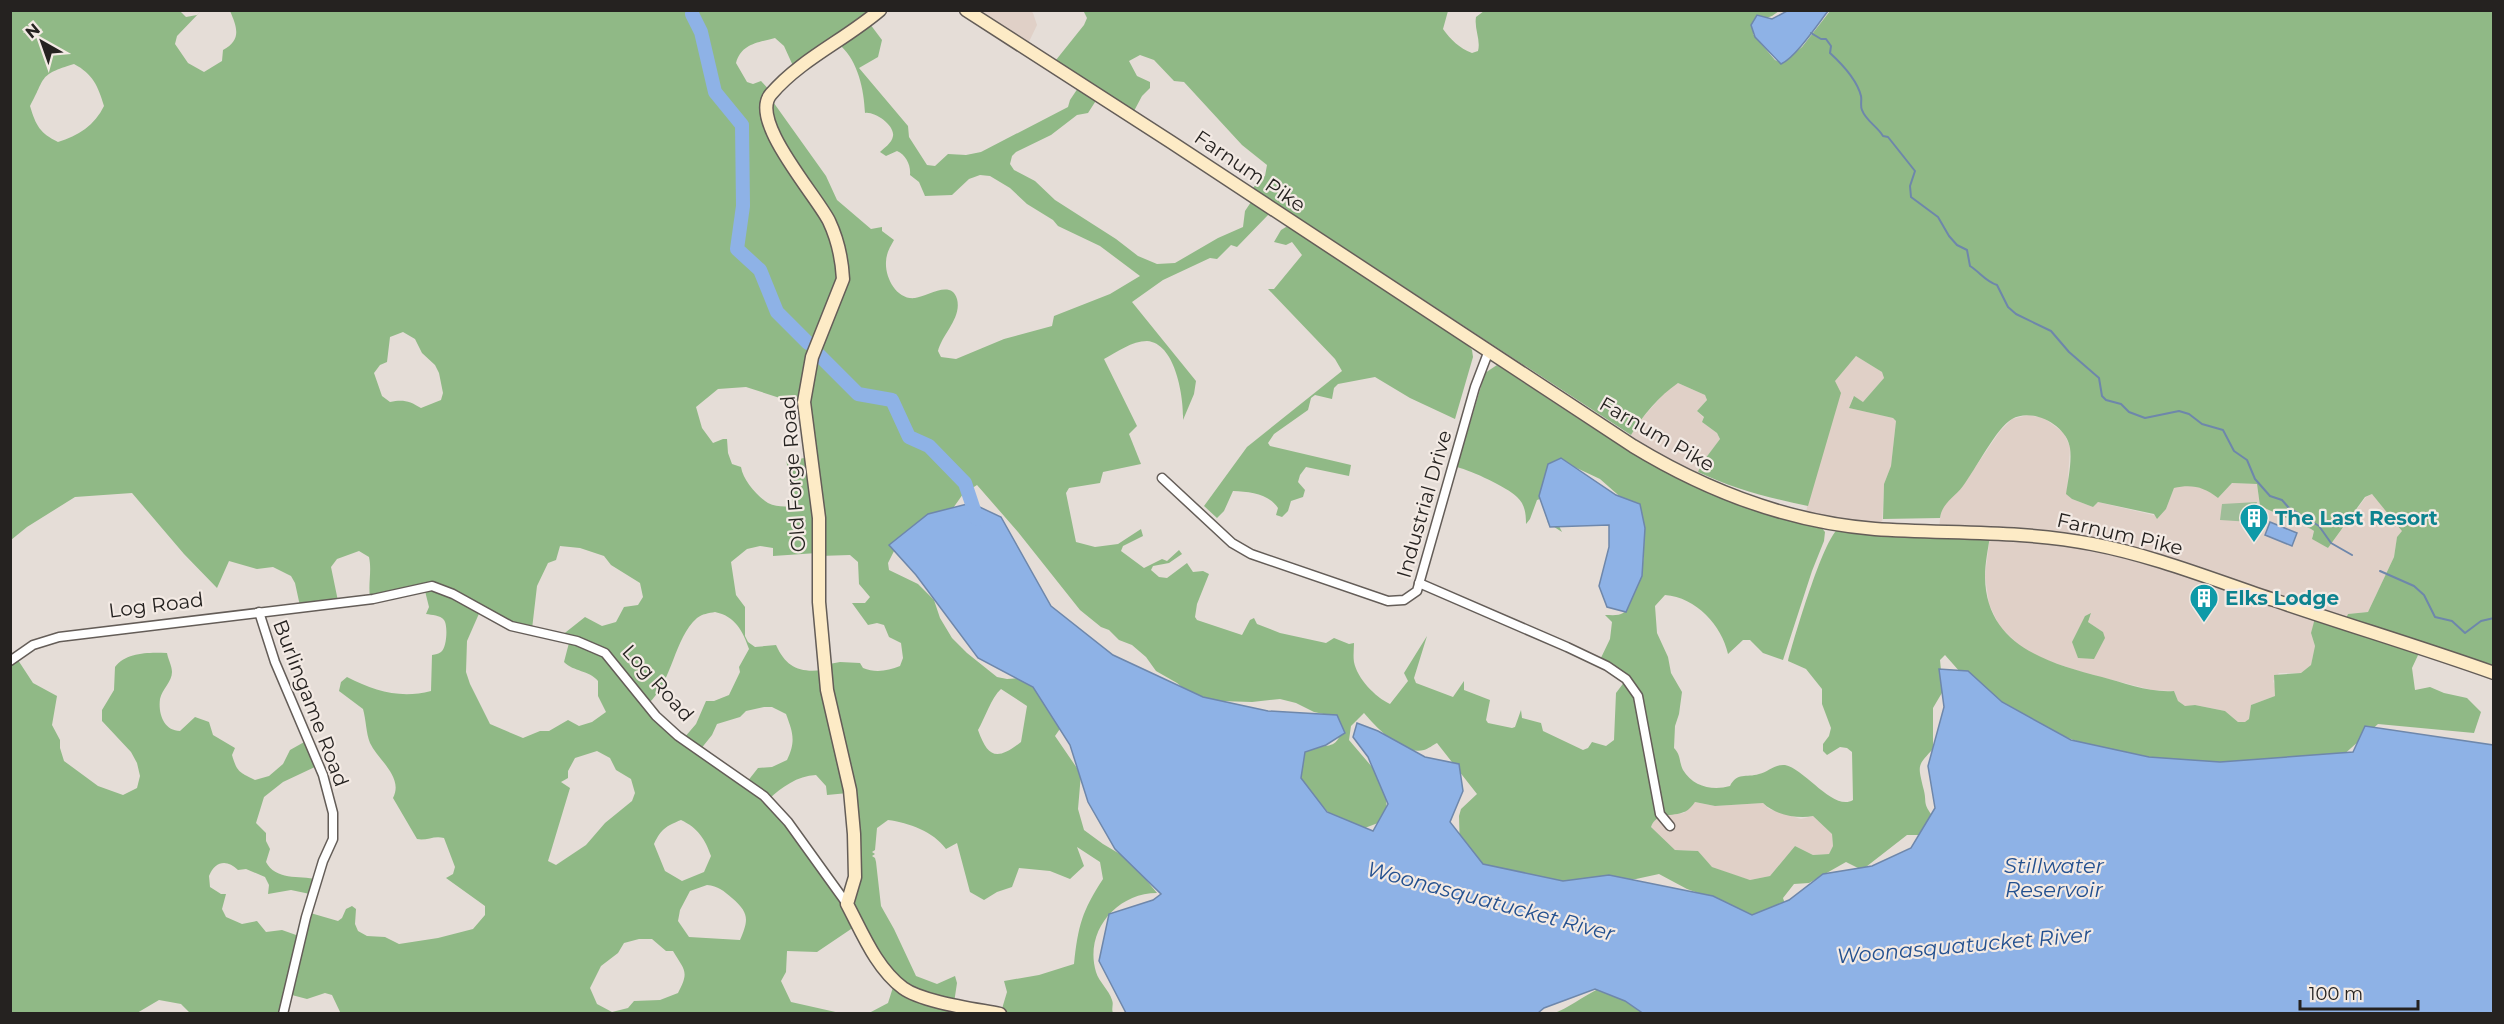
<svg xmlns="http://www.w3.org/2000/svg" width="2504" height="1024" font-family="Montserrat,sans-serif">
<rect width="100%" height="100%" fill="#e5ddd7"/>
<g fill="#e0d0c7" fill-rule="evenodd">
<path d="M1009,10L1031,11L1033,13L1037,25L1026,48L967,11Z"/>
<path d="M1856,356L1882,372L1884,378L1863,402L1853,397L1849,408L1893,418L1896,421L1891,466L1884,484L1882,526L1805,517L1834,381Z"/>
<path d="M1678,383L1705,395L1707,400L1697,411L1704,418L1702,422L1717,433L1720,439L1702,463L1696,478L1627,441L1639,422L1667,390Z"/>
<path d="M2028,415L2044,418L2064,433L2070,447L2067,494L2072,499L2093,507L2098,502L2157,516L2166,509L2174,488L2187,485L2206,489L2218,498L2232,483L2257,484L2260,506L2311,529L2314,531L2312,537L2328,548L2366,497L2372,494L2403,531L2397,537L2394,557L2368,612L2348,614L2344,623L2311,633L2315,646L2311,665L2301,673H2279L2273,681L2276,689L2275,696L2251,705L2249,719L2246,723L2238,722L2225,711L2195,705L2185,707L2178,701L2174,691L2152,690L2085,673L2039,658L2021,647L2000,627L1989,604L1985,576L1990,536L1939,530L1941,508L1961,488L2000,431L2012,419ZM2091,614L2088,622L2103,632L2087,659L2085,616Z"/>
<path d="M1695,802L1715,806L1763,803L1769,809L1801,819L1813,816L1832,834L1833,846L1829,854L1813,855L1795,846L1770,876L1750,880L1731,874L1712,867L1698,851L1675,850L1651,827L1653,822L1660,816L1684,813Z"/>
</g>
<path fill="#9fbd98" d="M2257,502L2251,522L2220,520L2222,504Z"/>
<g fill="#90b986" fill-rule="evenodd">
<path d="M179,10L186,17L197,15L201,11L177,36L175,44L188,63L204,72L222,61L223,50C242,40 237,27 230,11H874L794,68L784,46L775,38C758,43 742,43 736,63L747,82L753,84L761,81L771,92V99L826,176L837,200L871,229L882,227V231L894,240C890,247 886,254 886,262C885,278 897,300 915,298C927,297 951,279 957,299C962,318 942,334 938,351L941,357L956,359L1004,339L1052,326L1054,316L1110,294L1140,276L1100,246L1058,226L1053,220L1027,204L1010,188L990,176L980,175L969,179L952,195L925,196L919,182L910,175C911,165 906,155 897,151L886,156L880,152C884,148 892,143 893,136C895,125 874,111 865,113C864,89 858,62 841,46L870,24L882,40L878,57L859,68L908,126L909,137L927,165L935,166L948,154L966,155L981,152L1068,107L1070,100L1078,88L1097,99L1088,113L1077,115L1051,135L1016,152L1012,156L1010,164L1014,170L1035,181L1055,200L1116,239L1138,256L1157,264L1175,263L1218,238L1243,227L1245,211L1251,202L1269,214L1237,247L1231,245L1217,259L1210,258L1163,280L1132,302L1196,381L1194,394L1183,420C1184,399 1176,343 1147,341C1132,341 1117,352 1104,359L1137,426L1129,434L1141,464L1103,472L1100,483L1069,488L1066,493L1076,542L1095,547L1118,544L1141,529L1143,536L1123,546L1121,551L1144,568L1162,559L1167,561L1179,550L1182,554L1169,563L1153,566L1151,570L1159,577L1167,578L1187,563L1193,572L1203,571L1209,574L1197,604L1195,617L1197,620L1242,635L1250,620L1254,618L1257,624L1280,633L1326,643L1334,638L1349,644L1354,643C1354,649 1353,656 1354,662C1357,678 1375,697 1390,704L1408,681L1404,673L1427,636L1414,678L1416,683L1453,697L1464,681V690L1490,700L1486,720L1488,723L1512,728L1515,727L1521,710L1522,718L1541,723L1543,731L1583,750L1588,748L1592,742L1606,746L1614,740L1616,693L1625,681L1599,662L1610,639L1612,622L1605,615C1611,615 1619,616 1623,613C1632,608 1629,596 1631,588C1634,579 1640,571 1643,562C1645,551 1643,511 1638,503L1625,501L1600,479L1566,463L1553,514L1562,532L1548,523L1543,498L1537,500L1530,519L1526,524C1526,514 1525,504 1517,497C1507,487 1472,471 1457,467L1485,373L1497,365C1604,435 1692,501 1821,527L1825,532L1824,541L1812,571L1783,660L1763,653L1750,640H1743L1728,654C1722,626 1696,597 1665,595L1655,606L1657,633L1668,657L1671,673L1682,692L1679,714L1675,726L1674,748C1681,755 1679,762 1683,770C1693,787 1713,791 1730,786C1737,772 1746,778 1759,774C1768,772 1774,764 1785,765C1805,769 1834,812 1853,800L1852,752L1847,748L1840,747L1827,755L1823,751V744L1829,736L1831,728L1822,704V689L1806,669L1788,661C1794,638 1823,540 1838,529L1990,536C1988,549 1985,563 1985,577C1986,645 2047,663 2102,677C2125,683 2150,693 2174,691L2178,701L2185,706L2195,705L2225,711L2238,722H2245L2249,719L2251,705L2275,696L2274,675L2301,673L2311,665L2315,646L2311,633L2315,618L2419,653L2412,668L2415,690L2430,687L2444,693L2467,698L2481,712L2474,733L2378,724L2341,757L2211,768L2084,747L2076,741L1991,707L1945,655L1940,660L1943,691L1933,708V749C1917,766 1918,765 1923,787C1928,804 1921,801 1934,818L1925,835H1907L1862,870L1846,862L1809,883L1794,884L1783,898L1786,907L1741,921L1715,899L1687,889L1659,874L1636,879L1536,887L1460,854L1459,816L1461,809L1477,794L1437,743C1433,745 1428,749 1424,750C1403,756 1376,727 1364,713L1351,726L1349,740L1384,781L1387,809L1378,823L1362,829L1335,820L1319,802L1302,789L1299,758C1303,754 1307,750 1311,748C1325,744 1335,750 1341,733L1333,716L1314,712L1296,703L1280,699L1252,702L1219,701L1190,694L1177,683L1156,671L1146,657L1132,645L1119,640L1109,630L1101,627L1080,610L1018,532L977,485L963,494L951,511L895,549L888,563L889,570L918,584L934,600L940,618L952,638L967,653L997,677L1007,679L1024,678L1032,682L1064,723L1055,736L1081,774L1078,809L1084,830L1103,844L1130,860L1157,893C1116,893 1084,932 1096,972C1099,982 1109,990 1112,1000C1114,1005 1111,1008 1113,1013H869L888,1003L895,981L857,925L817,952L787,951L786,972L781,981L791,1002L840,1013L341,1014L332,995L325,993L307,999L288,994L282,1013H190L181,1004L159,1000L137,1013H11L10,660L16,657L33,683L57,696L52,725L60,740V748L64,761L98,786L123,795L137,788L140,776L137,763L131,752L102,721V710L114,690L115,667C126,652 150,652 167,653C168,659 172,666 172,672C172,682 162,689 160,699C158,714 164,731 180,731L195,717L209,722L213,735L235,748L232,755C237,772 239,772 255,780L269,776L283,764L290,750L306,741L317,766L283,782L264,797L256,823L266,833V841L270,849L266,862C275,880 299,876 317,879L310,894L291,890L268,894L269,885L265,877L246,869L238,870C227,859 215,861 209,876L210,887L221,894H226L222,909L226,917L242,924L257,921L266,932L282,930L299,936L307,912L338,921L342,918L346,909L352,906L356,909L355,924L358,931L367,936L385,937L399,944L438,938L473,929L485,915V906L446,878L453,874L455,867L444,838C434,835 427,841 417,839L393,798C404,777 378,760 370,743C366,733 366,719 363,709L339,691L341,682L347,677C375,691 400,699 431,691L432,655C436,654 438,654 441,652C447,648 448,625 444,620C440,615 432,615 426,614L429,607L424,587L370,598C368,583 372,571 369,557L359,551L337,559L331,567L338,601L300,606L295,583L291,576L273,567L257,569L229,561L217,588L184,554L132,493L75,497L27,527L11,540V11ZM74,64C93,74 98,86 104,106C95,125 78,136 58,142C40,133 36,126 30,106C46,78 37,75 74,64ZM403,332L415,339L422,353L435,365L439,373L443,393L441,400L421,408C410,401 403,399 390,402L382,396L374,373L380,365L387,362L390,337ZM746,387L789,401L804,403L810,457L793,460L786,458L793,506C785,507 776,507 768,503C757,496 743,480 741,467L732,464L728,453L727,439H723L713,443L702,428L696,407L718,389ZM560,546L580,548L604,556L611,565L640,583L643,597L638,605L624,607L616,622L602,626L585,617L561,636L570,639L564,662C574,672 589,670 598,681V696L606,712L592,722L579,726L568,720L549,731H540L523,738L490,724L470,684L466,672L467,641L481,609L532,629L537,586L548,563L556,560ZM760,546L773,548V556L817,553L819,556L850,555L858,562L859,584L870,597L865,603H852L868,625L877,623L884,625L889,637L901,643L903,658L900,666C888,671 875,673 863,668L860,663L840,662L824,665L823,670C799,673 786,667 776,645L755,647L748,642L745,636V607L736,595L731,562L747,549ZM715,612C735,616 743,631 749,649L739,667L740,672L729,695L714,701H706L696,724L684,738L648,704C673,681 674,638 697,618C702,614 709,613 715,612ZM1001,689L1027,706L1021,742C997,761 988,758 978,730C985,718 991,698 1001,689ZM764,707H772L786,714C793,733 796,741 787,760L772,767L758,768L747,782L700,750L712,735L717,724L740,717L746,711ZM597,751L610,758L616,770L631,779L635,793L632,801L605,823L586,845L556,865L548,861L570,788L561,782L568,778V771L575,758ZM816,775L826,786L827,795L848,793L855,874L845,900L769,799C782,787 797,776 816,775ZM1695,802L1715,806L1763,803C1775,815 1798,819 1813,816L1832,834L1833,846L1829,854L1813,855L1795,846L1770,876L1750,880L1712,867L1698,851L1675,850L1651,827C1656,812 1673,817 1684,812C1688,811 1693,805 1695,802ZM681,820C698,828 705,839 711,856L704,872L682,881L665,871L654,844C661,829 666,826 681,820ZM888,820C909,823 933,831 946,849L957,843L970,892L984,900L997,892L1012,887L1019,868L1050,871L1070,879L1084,866L1077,847L1100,862L1103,879C1082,911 1078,926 1074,964L1039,975L1004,981L1007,992L1001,1012L954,1003L957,983L955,976L937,984L916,976L894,929L881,906L876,862L875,858L872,856L875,854L872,852L875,850L877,828ZM707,885C718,886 724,891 732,898C749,913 749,919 740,940L689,937L678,921L680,910L690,891ZM639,939H652L666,951H673C684,970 690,971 678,993L660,1000L634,1001L628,1008L612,1012L597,1004L590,988L601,966L618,953L624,943Z"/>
<path d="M1083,10L1448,11L1443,29C1451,40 1459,48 1472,53L1478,51C1481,40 1474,29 1476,17L1484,11H1779L1772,16L1758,21L1753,34L1775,60L1782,63L1802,47L1830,11H2493V674L2344,623L2348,614L2368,612L2394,557L2397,537L2402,531L2372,494L2365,497L2328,548L2312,539L2314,531L2311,529L2260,506L2257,484L2232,483L2218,498C2204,487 2192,484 2174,488L2166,509L2157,519L2154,514L2098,502L2093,507L2072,499L2066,494C2068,480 2072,462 2070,448C2067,425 2032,407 2012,419C1997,427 1975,470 1963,486C1954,498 1942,503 1940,518L1883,519L1884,484L1891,466L1896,421L1893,418L1849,408L1854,396L1863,402L1884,378L1882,372L1856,356L1835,381L1841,393L1808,506C1769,498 1734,489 1698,472L1702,463L1720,439L1717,433L1702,422L1704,417L1697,411L1707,400L1705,395L1678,383C1659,396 1643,415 1631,435L1253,188L1259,180L1265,176L1267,165L1242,145L1184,82L1174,81L1154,60L1140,55L1129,61L1137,76L1150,82V88L1142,96L1134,111L1056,60L1084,25L1087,18Z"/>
<path d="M1286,227L1293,228L1466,343L1472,350L1473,357L1455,419L1410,398L1375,377L1338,384L1334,388L1332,399L1315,395L1311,398L1308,410L1274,434L1268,443L1270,446L1351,465L1349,476L1306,467L1300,475L1298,482L1305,490L1303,497L1291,501L1288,511L1282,517L1276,515L1278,508C1268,493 1250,492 1233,491L1224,511L1217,518L1204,506L1247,447L1342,371L1335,359L1268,289H1274L1302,255L1292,242L1286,245L1274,242L1281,230Z"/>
<path d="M2091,613L2088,622L2103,632L2105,638L2094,659L2078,658L2072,642L2085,616Z"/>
<path d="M1598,989L1659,1014H1552C1569,1008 1582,997 1598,989Z"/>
</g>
<g fill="#8eb2e6" stroke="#6e87ab" stroke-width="1.5">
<path d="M1787,11H1828C1818,24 1795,58 1781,64L1755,37L1751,25L1757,15L1772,19Z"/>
<path d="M1561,458L1616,495L1640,504L1645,528L1642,576L1626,612L1607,607L1599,586L1609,547V525L1550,527L1539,496L1548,464Z"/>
<path d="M971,503L1001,517L1051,606L1113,655L1203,697L1268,711L1337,715L1345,733L1326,745L1305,752L1301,778L1327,812L1373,831L1388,804L1368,757L1353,737L1357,723L1378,731L1425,757L1459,764L1463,791L1450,822L1483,864L1563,881L1609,875L1713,896L1752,915L1789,900L1823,874L1872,866L1911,848L1935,808L1928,766L1944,707L1939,669L1968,671L2002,702L2071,740L2149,757L2220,762L2353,752L2365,726L2493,745V1013L1644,1014L1625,1001L1595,989L1544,1008L1538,1013H1126L1099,961L1109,914L1153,900L1161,894L1115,849L1088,802L1070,745L1033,687L978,658L916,575L889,545L928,514Z"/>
<path d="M2270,522L2297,533L2292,546L2265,535Z"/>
</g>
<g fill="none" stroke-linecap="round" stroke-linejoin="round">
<g stroke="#6e87ab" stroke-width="2">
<path d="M692,14L693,10"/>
<path d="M1811,33L1821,39H1826L1831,46L1830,53C1842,64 1857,80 1861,96C1862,100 1860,106 1862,110C1866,121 1877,126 1883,136L1888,137L1915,171L1910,186L1911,197L1938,217L1949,236L1957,245L1967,250L1970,266C1981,273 1985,281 1997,285L2008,307L2016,314L2051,331L2069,352L2099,378L2102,396L2106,400L2121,404L2129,412L2145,418L2179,411L2189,414L2202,424L2223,430L2234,451L2247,460L2255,479L2270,496L2282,500L2289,508L2319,526L2331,543L2352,555"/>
<path d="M2380,571L2414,586L2424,595L2435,617L2452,621L2465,633L2481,621L2494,618"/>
</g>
<g stroke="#8eb2e6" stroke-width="14">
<path d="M692,14L701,32L715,92L742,125L743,206L737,249L760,270L777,312L808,343"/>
<path d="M819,355L858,394L892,400L909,437L929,446L965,483L977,519"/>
</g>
<g stroke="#645d58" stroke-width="11">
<g id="street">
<path d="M1162,478L1232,543L1251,554L1388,601L1404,600L1417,591L1475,387L1488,353"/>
<path d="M1419,583L1567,647L1607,666L1626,679L1638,696L1660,814L1670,826"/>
<path d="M259,612L275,662L323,775L333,813V839L323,861L306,917L283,1014"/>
<path d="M10,661L33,645L59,637L373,599L432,586L453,594L511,626L577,641L605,653L656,716L678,736L764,796L788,822L847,904"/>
</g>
</g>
<g stroke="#645d58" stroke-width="15">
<g id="secondary">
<path d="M880,10C845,40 801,59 771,94C748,120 816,195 829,221C837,238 842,260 843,279L812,357L804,402L819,518V602L827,690L850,790L854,834L855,877L847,904C862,932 876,968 903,988C922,1002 975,1009 1000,1014"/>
<path d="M966,10L1171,142L1633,446C1707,491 1788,522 1875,529C1947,534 2021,530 2092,544C2155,556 2214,580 2274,600C2347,625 2421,647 2494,673"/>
</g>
</g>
<use href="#street" stroke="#fff" stroke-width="8"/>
<use href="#secondary" stroke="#fdebc6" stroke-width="12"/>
</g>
<defs>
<g id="building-pin" transform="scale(1.5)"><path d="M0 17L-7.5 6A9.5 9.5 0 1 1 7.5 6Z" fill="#0f9aa8" stroke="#f3eae4"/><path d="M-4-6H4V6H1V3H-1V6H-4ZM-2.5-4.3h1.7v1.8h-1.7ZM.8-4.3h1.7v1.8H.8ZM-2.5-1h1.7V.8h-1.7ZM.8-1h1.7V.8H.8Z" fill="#fff"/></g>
</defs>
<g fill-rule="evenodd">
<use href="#building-pin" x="2254" y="518"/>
<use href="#building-pin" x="2204" y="598"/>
</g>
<g text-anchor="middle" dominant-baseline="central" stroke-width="4.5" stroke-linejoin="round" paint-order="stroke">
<g font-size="20" fill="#252220" stroke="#f3eae4">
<text transform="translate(1250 171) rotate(34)">Farnum Pike</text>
<text transform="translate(1657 434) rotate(30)">Farnum Pike</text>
<text transform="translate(793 474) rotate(-94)">Old Forge Road</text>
<text transform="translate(1424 504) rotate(-74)">Industrial Drive</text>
<text transform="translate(2120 534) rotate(13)">Farnum Pike</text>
<text transform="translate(156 605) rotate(-7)">Log Road</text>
<text transform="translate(658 683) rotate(48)">Log Road</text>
<text transform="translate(311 703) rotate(69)">Burlingame Road</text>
</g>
<g font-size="20" font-weight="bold" fill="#0d838f" stroke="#f3eae4" text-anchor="start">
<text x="2275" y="518">The Last Resort</text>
<text x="2225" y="598">Elks Lodge</text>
</g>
<g font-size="21" font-style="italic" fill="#23508f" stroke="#f3eae4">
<text x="2054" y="865">Stillwater<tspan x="2054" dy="24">Reservoir</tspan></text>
<text transform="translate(1491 901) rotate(15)">Woonasquatucket River</text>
<text transform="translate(1964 945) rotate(-5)">Woonasquatucket River</text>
</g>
</g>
<rect width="2504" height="1024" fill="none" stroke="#252220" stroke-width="24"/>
<g transform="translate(42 42) rotate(320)" stroke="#f3eae4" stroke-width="4.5" paint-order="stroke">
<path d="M0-4.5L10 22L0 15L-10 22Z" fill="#252220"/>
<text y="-9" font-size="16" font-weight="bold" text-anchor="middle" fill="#252220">N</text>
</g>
<path d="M2300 1000v9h118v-9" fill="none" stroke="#252220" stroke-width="3"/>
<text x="2309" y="1000" font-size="18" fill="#252220" stroke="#f3eae4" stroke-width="4.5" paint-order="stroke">100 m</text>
</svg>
